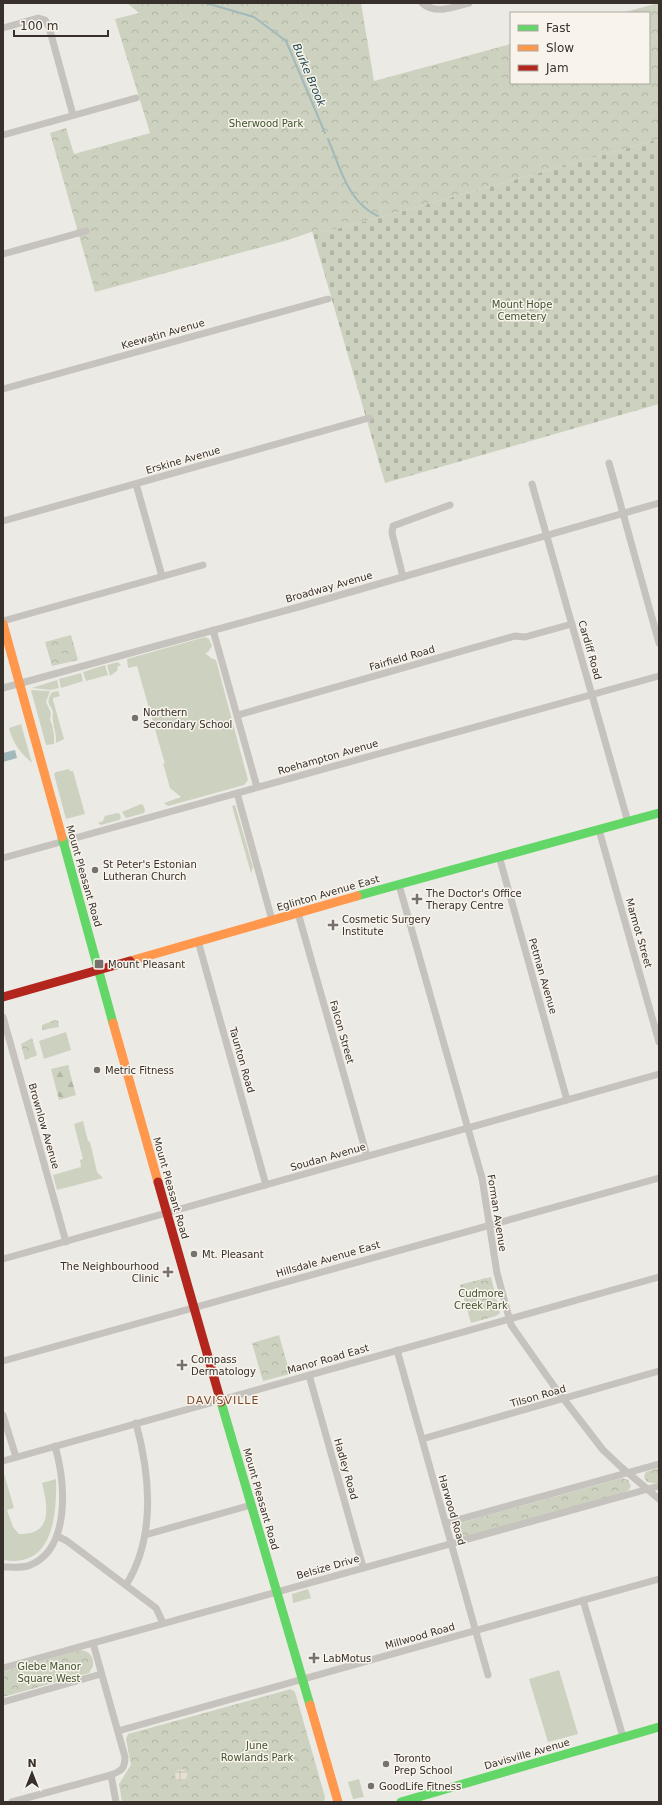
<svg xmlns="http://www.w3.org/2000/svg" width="662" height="1805" font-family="'DejaVu Sans',sans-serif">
<defs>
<pattern id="forest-firs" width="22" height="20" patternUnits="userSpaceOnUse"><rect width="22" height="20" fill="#ccd2bf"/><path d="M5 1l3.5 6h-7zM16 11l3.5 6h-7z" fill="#b0b5a4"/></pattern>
<pattern id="cemetery-stones" width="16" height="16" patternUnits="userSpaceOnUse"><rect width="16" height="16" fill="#ccd2bf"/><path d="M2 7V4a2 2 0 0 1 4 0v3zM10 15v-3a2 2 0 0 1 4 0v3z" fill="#b0b5a4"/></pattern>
<pattern id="park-crowns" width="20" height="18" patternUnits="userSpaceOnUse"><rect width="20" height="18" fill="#ccd2bf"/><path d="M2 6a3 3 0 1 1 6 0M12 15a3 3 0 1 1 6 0" fill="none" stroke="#b0b5a4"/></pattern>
<pattern id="garden-dots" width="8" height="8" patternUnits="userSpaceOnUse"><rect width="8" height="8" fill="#ccd2bf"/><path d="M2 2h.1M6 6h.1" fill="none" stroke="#b0b5a4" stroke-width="1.8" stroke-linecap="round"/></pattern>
<pattern id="plaza-grid" width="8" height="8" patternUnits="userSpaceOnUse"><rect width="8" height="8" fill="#e5dfd2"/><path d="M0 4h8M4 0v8" fill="none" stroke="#c5c0b4"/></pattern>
</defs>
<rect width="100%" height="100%" fill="#eceae4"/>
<g fill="#ccd2bf">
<path d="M205,637L209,639L212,646L208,652L205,653L211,658L216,660L248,780L244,785L168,806L164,803L181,797L170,788L163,763L165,764L137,666L128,668L127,659Z"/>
<path d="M118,662L121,665L117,667L118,670L110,676L107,665Z"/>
<path d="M105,665L108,675L86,681L83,672Z"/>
<path d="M81,673L83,681L61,688L59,679Z"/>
<path d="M57,680L59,688L51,690L32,688Z"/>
<path d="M31,690L50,691L46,702L51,713L50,720C53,725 55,738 54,744L46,745Z"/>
<path d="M58,691L60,696L53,698V700L64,739L56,743C57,732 51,723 53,712C50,703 45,704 52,692Z"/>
<path d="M21,724L32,763C20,752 13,744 9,728Z"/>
<path d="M69,769L70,771H73L85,814L66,819L54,774L56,772Z"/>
<path d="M141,804L143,805L145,810L144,813L126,818L122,812Z"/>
<path d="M235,805L253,867L251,873L232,806Z"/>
<path d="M117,813L120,814L121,818L119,820L101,825L98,823L103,821L105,816Z"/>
<path d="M66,1032L71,1050L44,1059L39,1041Z"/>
<path d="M83,1121L88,1141L90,1142L97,1172L103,1178L57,1190L53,1175L81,1167L80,1160L83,1159L74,1124Z"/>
<path d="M3,1470L14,1508L7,1510L13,1527L19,1534C53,1535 48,1507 42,1483L56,1479C57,1515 53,1569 3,1560Z"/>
<path d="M308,1589L311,1598L293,1603L292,1594Z"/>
<path d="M559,1670L578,1734L548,1742L529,1679Z"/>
<path d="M359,1779L364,1797L353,1799L348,1782Z"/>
</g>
<path fill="url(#forest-firs)" d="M68,1065L76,1095L59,1100L51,1069Z"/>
<path fill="url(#cemetery-stones)" d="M659,139V404L385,483L312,231L320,229L324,232C436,203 547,170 659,139Z"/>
<g fill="url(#park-crowns)">
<path d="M127,3H361L374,81L511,44V83H649V13H621L659,3V139C547,170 436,203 324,232L320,229L288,240L95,292L50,133L66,128L74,154L150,133L115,19L139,13Z"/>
<path d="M71,635L78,660L52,666L45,642Z"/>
<path d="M55,1020L58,1021L59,1027L42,1030V1025Z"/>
<path d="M32,1038L37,1055L25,1060L21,1044Z"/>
<path d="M491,1277L500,1313L496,1316L471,1323L460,1285Z"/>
<path d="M279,1335L290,1374L263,1381L252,1343Z"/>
<path d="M659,1468V1483H651L646,1481L644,1476L646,1472Z"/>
<path d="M622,1478L628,1480L631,1486L629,1490L619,1495L464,1537H459L455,1532L456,1526L460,1523Z"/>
<path d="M80,1650C89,1651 94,1656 93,1666L89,1673L3,1697V1672Z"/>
<path d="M291,1689L295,1692L325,1797L324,1802H122L119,1784L131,1765L126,1739L128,1734Z"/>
</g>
<path fill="url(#garden-dots)" d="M486,1278L485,1281L464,1287L468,1303H465L460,1285Z"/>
<circle fill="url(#plaza-grid)" cx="181" cy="1775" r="6"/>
<path fill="#a2b9bc" d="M15,750L17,758L3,762V753Z"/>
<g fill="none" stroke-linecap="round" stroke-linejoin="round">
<g stroke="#a2b9bc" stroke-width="2">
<path d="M206,3L254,17L286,41L325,133"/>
<path d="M328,139C340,167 348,203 378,216"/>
</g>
<g stroke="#c6c2bd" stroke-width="7">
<path d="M422,3C436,15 453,7 469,3"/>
<path d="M3,28L38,18L45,20L49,27L73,115"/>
<path d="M3,135L136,98"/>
<path d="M3,254L86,231"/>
<path d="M3,389L328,299"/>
<path d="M609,463L659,643"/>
<path d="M136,484L162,576"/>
<path d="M532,484L628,822"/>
<path d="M3,521L369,418"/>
<path d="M403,577L392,533L393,526L450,505"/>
<path d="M3,621L203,565"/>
<path d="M213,630L257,787"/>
<path d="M3,688L302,606L659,503"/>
<path d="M238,715L515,636L525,637L572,624"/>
<path d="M237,793L272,920"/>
<path d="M599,830L659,1042"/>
<path d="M499,856L567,1100"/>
<path d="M3,858L659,676"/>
<path d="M399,885L482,1178L497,1273L511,1325L556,1389L603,1450L621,1467L659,1499"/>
<path d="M298,913L367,1156"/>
<path d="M198,941L266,1185"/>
<path d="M3,1017L66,1242"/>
<path d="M3,1259L659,1074"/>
<path d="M397,1350L488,1675"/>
<path d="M3,1361L659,1178"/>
<path d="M309,1375L363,1567"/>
<path d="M3,1415L16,1457"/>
<path d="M422,1439L659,1371"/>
<path d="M3,1461L659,1277"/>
<path d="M446,1523L659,1464"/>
<path d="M145,1535L251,1505"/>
<path d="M57,1536L67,1541L156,1608L163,1623"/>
<path d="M3,1567C11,1567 20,1568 28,1566C72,1550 65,1481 55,1446"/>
<path d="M126,1585C156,1537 150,1475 136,1423"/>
<path d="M583,1600L623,1737"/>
<path d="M3,1668L659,1486"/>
<path d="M3,1702L101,1674"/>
<path d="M118,1731L659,1579"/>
<path d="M111,1775L116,1802"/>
<path d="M12,1802L111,1775C121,1771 125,1769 125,1757L93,1643"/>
</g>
<g stroke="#63d668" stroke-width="9">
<path d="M62,837L113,1023"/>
<path d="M357,896L659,813"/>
<path d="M221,1402L310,1705"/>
<path d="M401,1802L659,1727"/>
</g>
<g stroke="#ff974d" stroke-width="9">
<path d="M3,624L62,837"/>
<path d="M130,961L357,896"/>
<path d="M113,1023L158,1182"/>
<path d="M310,1705L338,1802"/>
</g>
<g stroke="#b3261e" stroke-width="9">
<path d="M3,997L130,961"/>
<path d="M158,1182L221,1402"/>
</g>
</g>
<g fill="#76716c" stroke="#f8f4ec" stroke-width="1.5">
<circle cx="135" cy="718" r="4"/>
<circle cx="95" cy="870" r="4"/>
<path d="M415 893h4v4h4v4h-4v4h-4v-4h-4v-4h4z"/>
<path d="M331 919h4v4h4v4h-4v4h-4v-4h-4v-4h4z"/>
<rect x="94" y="959" width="10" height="10" rx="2"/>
<circle cx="97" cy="1070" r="4"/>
<circle cx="194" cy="1254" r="4"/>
<path d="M166 1266h4v4h4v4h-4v4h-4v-4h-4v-4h4z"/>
<path d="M180 1359h4v4h4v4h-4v4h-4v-4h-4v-4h4z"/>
<path d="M312 1652h4v4h4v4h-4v4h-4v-4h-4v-4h4z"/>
<circle cx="386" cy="1764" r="4"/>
<circle cx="371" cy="1786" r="4"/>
</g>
<g text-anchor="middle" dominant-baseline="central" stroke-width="3" stroke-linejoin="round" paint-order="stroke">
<g font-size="10" fill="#425231" stroke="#f8f4ec">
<text x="266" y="123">Sherwood Park</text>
<text x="522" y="304">Mount Hope<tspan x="522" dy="12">Cemetery</tspan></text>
<text x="481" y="1293">Cudmore<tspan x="481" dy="12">Creek Park</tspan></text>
<text x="49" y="1666">Glebe Manor<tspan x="49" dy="12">Square West</tspan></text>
<text x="257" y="1745">June<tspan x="257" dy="12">Rowlands Park</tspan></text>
</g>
<g font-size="10" fill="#37302b" stroke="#f8f4ec">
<text transform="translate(163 334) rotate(-16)">Keewatin Avenue</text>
<text transform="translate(183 460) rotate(-16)">Erskine Avenue</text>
<text transform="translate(329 587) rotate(-16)">Broadway Avenue</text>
<text transform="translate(590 650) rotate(74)">Cardiff Road</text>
<text transform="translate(402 658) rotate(-16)">Fairfield Road</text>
<text transform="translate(328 757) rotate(-16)">Roehampton Avenue</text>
<text transform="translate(84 876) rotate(74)">Mount Pleasant Road</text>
<text transform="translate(328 893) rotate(-16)">Eglinton Avenue East</text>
<text transform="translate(639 933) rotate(74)">Marmot Street</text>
<text transform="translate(543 976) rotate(74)">Petman Avenue</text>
<text transform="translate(342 1032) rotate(74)">Falcon Street</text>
<text transform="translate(242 1060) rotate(74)">Taunton Road</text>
<text transform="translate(44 1126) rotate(74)">Brownlow Avenue</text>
<text transform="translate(328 1157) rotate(-16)">Soudan Avenue</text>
<text transform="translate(171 1188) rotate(74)">Mount Pleasant Road</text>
<text transform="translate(497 1213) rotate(81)">Forman Avenue</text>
<text transform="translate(328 1259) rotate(-16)">Hillsdale Avenue East</text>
<text transform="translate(328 1359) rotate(-16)">Manor Road East</text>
<text transform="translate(538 1396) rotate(-16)">Tilson Road</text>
<text transform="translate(346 1469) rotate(74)">Hadley Road</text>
<text transform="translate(261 1499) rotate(74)">Mount Pleasant Road</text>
<text transform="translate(452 1510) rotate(74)">Harwood Road</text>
<text transform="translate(328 1567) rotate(-16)">Belsize Drive</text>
<text transform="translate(420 1636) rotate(-16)">Millwood Road</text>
<text transform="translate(527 1754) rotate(-16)">Davisville Avenue</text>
</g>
<g font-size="10" fill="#37302b" stroke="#f8f4ec" text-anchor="start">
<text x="143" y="712">Northern<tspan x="143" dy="12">Secondary School</tspan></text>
<text x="103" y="864">St Peter's Estonian<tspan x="103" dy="12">Lutheran Church</tspan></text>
<text x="426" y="893">The Doctor's Office<tspan x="426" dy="12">Therapy Centre</tspan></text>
<text x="342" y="919">Cosmetic Surgery<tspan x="342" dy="12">Institute</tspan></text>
<text x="108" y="964">Mount Pleasant</text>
<text x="105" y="1070">Metric Fitness</text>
<text x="202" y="1254">Mt. Pleasant</text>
<text x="159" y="1266" text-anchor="end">The Neighbourhood<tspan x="159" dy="12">Clinic</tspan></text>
<text x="191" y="1359">Compass<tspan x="191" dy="12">Dermatology</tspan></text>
<text x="323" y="1658">LabMotus</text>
<text x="394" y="1758">Toronto<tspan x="394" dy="12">Prep School</tspan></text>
<text x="379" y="1786">GoodLife Fitness</text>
</g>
<g font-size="11" font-style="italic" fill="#244b54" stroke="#f8f4ec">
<text transform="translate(309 75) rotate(67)">Burke Brook</text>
</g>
<g font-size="11" letter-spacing="1" fill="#7d492c" stroke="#f8f4ec">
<text x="223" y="1400">DAVISVILLE</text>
</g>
</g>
<rect width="662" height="1805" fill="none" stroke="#37302b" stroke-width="8"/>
<rect x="510" y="12" width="140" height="72" fill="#f8f4ec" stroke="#aba69f"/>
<rect x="518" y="25" width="20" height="6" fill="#63d668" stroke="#aba69f"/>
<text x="546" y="32" font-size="12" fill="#37302b">Fast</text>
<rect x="518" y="45" width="20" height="6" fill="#ff974d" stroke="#aba69f"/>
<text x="546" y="52" font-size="12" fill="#37302b">Slow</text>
<rect x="518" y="65" width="20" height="6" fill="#b3261e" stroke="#aba69f"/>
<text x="546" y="72" font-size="12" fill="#37302b">Jam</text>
<g transform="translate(32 1773)" stroke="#f8f4ec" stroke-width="3" paint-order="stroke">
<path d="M0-3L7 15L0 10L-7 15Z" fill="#37302b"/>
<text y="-6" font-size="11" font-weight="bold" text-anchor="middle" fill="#37302b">N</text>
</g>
<path d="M14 30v6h94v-6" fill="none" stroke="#37302b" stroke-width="2"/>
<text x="20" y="30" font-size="12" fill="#37302b" stroke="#f8f4ec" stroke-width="3" paint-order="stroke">100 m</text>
</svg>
